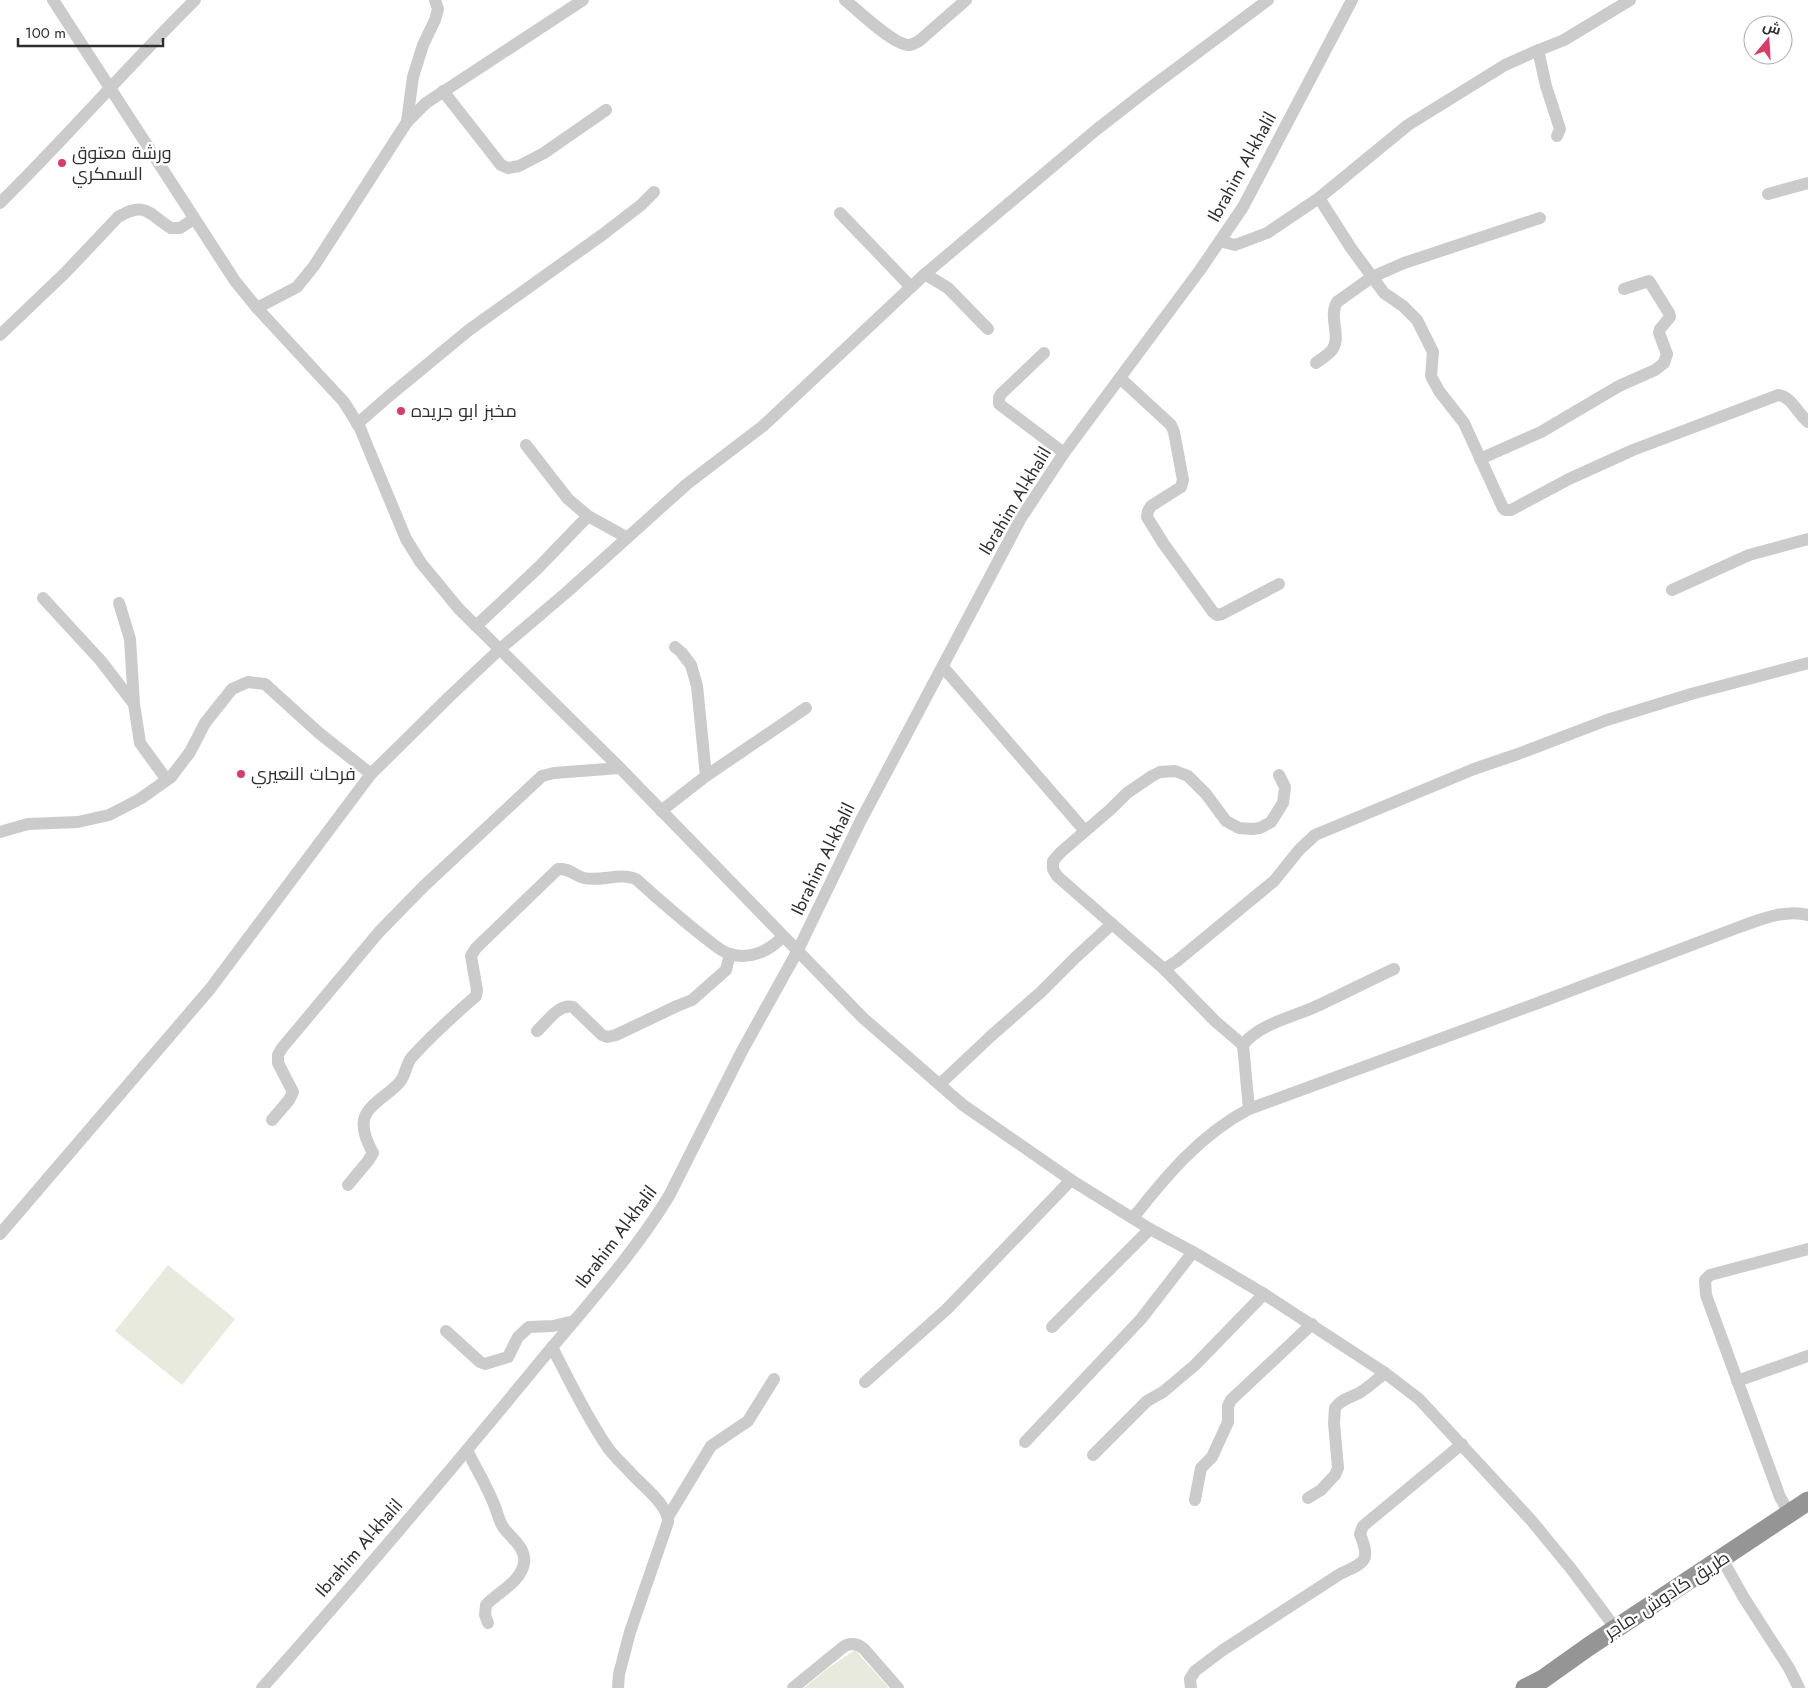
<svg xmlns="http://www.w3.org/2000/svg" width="1808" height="1688" font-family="Jost,Cairo,sans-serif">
<rect width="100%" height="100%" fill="#fff"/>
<g fill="#e7eadc">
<path d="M168,1265L235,1319L182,1385L115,1331Z"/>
<path d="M855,1650L889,1688H804L827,1669Z"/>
</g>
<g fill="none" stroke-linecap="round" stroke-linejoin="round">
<g stroke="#cbcbcb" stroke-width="12">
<path d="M53,0L235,281L257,308L344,402L360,428L369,450L406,539L421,563L459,609L620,768L863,1018L963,1105L1071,1180L1150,1229L1193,1252L1264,1294L1385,1373L1419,1399L1531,1520L1572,1570L1616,1629"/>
<path d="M845,0C859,11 892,44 908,45C912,45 916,43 919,41L966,0"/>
<path d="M1538,50L1546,86L1560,129L1557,136"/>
<path d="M443,91L501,165L508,168L519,166L544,153L606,110"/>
<path d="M407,122L413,77L423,45L435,20L438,9L435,0"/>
<path d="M1768,194L1808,183"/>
<path d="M1319,198L1351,248L1384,293L1403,306L1417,320L1433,352L1431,376L1439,391L1464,423L1503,508L1505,510H1511L1569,479L1633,450L1778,395C1791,396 1798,414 1808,422"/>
<path d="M0,203C67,137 128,66 195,0"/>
<path d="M840,213L911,287"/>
<path d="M1220,241L1235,245L1267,233L1319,198L1408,125L1505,65L1534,52L1564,40L1630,0"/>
<path d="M925,274L948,288L988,329"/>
<path d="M257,308L297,287L314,266L407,122L426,103L583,0"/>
<path d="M0,335L65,273L118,217C146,200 149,215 171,228H180L194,219"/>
<path d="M1044,353L1001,394L999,398V404L1064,453"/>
<path d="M1316,363C1321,359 1328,355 1332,350C1342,337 1328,317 1337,302L1372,277L1404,263L1540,218"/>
<path d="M1120,378L1171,425L1174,432L1183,480L1181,487L1151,506L1148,511L1147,517L1163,543L1213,612L1217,615L1222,614L1279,584"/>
<path d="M357,424L389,396L469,330L602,235L641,205L654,192"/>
<path d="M526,445L568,499L588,516L626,537"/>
<path d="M1480,459L1541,432L1619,386L1655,370L1664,363L1667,354L1659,333L1660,329L1670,317L1669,313L1649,281L1624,289"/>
<path d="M1672,590L1749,555L1808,539"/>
<path d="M43,598L101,661L134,704L140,743L167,780"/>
<path d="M119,603L130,639L134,704"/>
<path d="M476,626L538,568L588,516"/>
<path d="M675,647L681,652L691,665L697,686L706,776"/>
<path d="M943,667L1085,831"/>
<path d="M661,811L706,776L806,708"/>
<path d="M0,832L28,824L78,822L109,815L140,799L171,777L190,752L205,723L232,689L248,682L265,684L319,733L371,774"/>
<path d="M1112,924L1164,969L1177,961L1274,881L1299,850L1315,835L1474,769L1518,754L1607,720L1691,694L1808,663"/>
<path d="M1164,969L1215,1021L1243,1045"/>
<path d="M537,1031C547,1022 559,1003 573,1007L602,1035L607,1037L616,1035L677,1006L692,1000L726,970L730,954"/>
<path d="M940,1084L991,1036L1041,992L1076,957L1112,924L1057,876L1053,869V861L1061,852L1111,809L1127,793L1152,776L1160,772L1175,771L1188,776L1206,794L1226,821L1239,828L1252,829L1260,828L1271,822L1283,803L1285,787L1279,775"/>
<path d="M1249,1109L1243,1045C1258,1024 1294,1017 1317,1006C1343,994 1368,981 1394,969"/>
<path d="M272,1120L289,1100L293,1092L278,1063V1055L282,1048L379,932L424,886L542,776L554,773L620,768"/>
<path d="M348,1185L368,1161L373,1153C368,1144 362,1130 364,1120C366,1106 389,1094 398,1084C406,1077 405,1065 412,1057C432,1035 453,1016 476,996L477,990L471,956L476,948L558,869C570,868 573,875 584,878C602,882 619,872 636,879C658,899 681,919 704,937C712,943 721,952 730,954C750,960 770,951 783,936"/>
<path d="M1133,1218C1166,1176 1201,1134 1249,1109L1538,1003L1742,926C1762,919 1786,909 1808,915"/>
<path d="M0,1234L210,989L371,774L449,697L500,649L567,592L687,484L763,426L925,274L1096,130L1146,91L1268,0"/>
<path d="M1052,1327L1150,1229"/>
<path d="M446,1331L480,1362L485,1364L508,1357L518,1337L529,1327L553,1326L574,1321"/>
<path d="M552,1347C569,1380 585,1414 606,1445C612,1455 622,1463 629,1471C640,1484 669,1505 668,1522L630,1632L619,1674L618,1688"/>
<path d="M1737,1381L1808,1356"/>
<path d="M865,1382L947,1309L1071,1180"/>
<path d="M1025,1442L1141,1319L1193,1252"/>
<path d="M467,1450C475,1467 486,1484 493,1502C497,1510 498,1519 503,1527C511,1538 526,1547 524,1563C521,1582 498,1592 486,1605L485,1615L488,1623"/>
<path d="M1093,1455L1147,1401L1163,1392L1195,1365L1264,1294"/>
<path d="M1308,1498L1321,1490L1335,1475L1338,1468L1334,1423L1335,1408C1341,1399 1350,1398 1359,1393C1369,1387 1376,1380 1385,1373"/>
<path d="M1195,1500L1201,1468L1212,1457L1228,1422V1406L1231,1400L1312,1324"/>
<path d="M1789,1513L1780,1497L1706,1295L1705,1280L1710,1275L1808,1249"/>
<path d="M668,1517L711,1446L748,1421L774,1379"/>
<path d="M1722,1559L1744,1598L1789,1668L1799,1688"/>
<path d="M262,1688C355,1584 445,1477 534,1369C580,1313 631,1258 669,1196L742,1051L797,952L860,822L1021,518L1064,453L1200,270L1243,207L1352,0"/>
<path d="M793,1688L842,1648C849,1642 857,1643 864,1649L898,1688"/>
<path d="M1191,1688L1190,1679L1195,1671L1223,1650L1340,1574C1365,1562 1371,1562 1360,1534L1363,1526L1462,1444"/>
</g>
<path stroke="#959595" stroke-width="19" d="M1525,1688L1543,1679L1588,1647L1808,1501"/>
</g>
<g fill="#da3b67" stroke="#fff" stroke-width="2">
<circle cx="62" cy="163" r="5"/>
<circle cx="401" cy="411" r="5"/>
<circle cx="241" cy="774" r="5"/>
</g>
<g text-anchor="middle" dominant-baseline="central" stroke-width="5" stroke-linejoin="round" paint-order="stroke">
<g font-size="18" fill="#2e2e2e" stroke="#fff" text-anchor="start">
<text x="72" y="153">ورشة معتوق<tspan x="72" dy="21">السمكري</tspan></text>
<text x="411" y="411">مخبز ابو جريده</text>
<text x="251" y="774">فرحات النعيري</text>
</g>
<g font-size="18" fill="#2e2e2e" stroke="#fff">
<text transform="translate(1242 167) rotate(-61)">Ibrahim Al-khalil</text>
<text transform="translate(1015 501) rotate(-59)">Ibrahim Al-khalil</text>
<text transform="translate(823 859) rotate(-64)">Ibrahim Al-khalil</text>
<text transform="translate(616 1237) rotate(-53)">Ibrahim Al-khalil</text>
<text transform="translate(359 1548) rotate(-49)">Ibrahim Al-khalil</text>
<text transform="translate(1667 1595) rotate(-33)">طريق كادوش -ماجر</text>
</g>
</g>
<g transform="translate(1768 40) rotate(18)"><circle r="24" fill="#ffffff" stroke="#ababab"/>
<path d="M0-4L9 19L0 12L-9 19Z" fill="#da3b67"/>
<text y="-8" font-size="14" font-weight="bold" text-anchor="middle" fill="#2e2e2e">ش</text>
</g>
<path d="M18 38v8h145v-8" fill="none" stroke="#2e2e2e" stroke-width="2.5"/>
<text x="25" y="38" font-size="15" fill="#2e2e2e" stroke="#ffffff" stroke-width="4" paint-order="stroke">100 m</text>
</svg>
